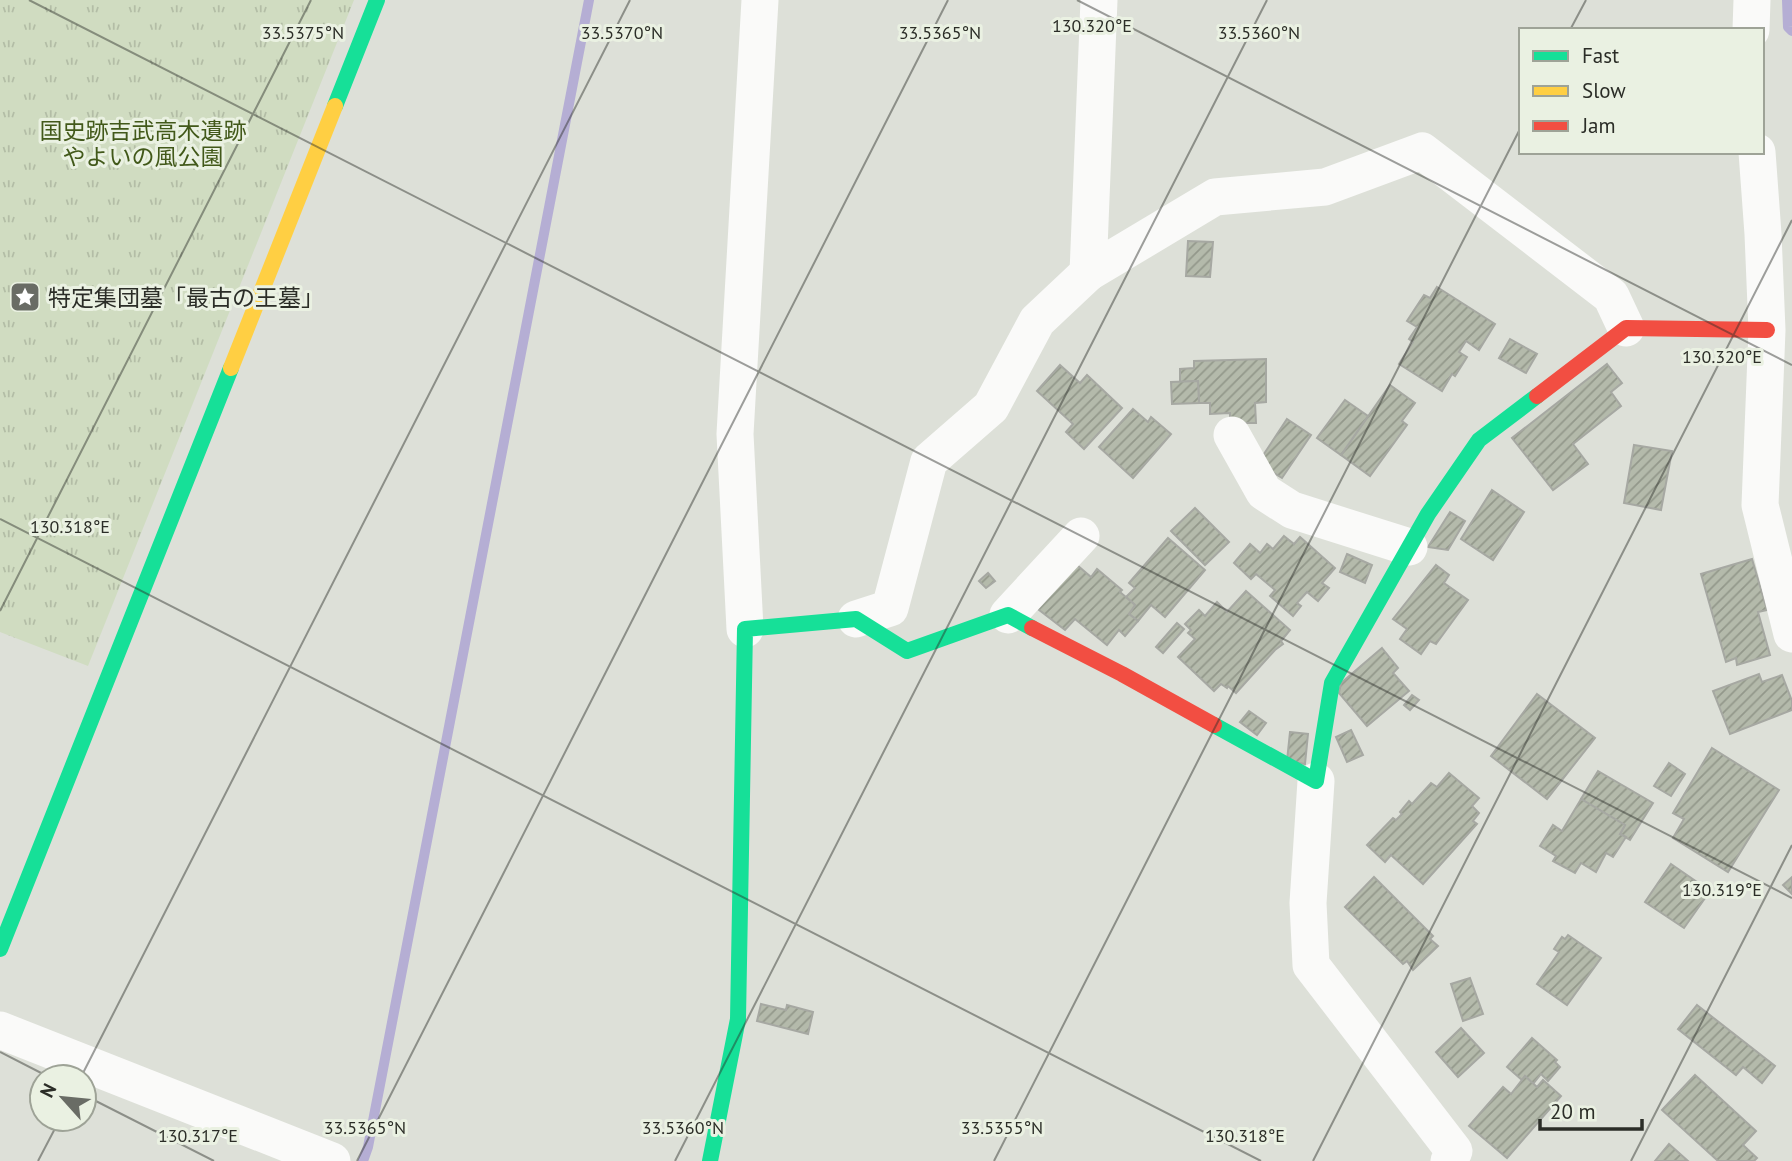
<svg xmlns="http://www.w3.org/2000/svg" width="1792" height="1161" font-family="'PT Sans','Noto Sans JP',sans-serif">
<defs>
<pattern id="park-tufts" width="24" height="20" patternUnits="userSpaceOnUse" patternTransform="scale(1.75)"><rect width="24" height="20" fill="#d0dcc1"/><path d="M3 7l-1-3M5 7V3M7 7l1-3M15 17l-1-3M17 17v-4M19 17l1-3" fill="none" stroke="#b3bda6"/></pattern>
<pattern id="building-hatch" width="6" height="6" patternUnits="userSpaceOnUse" patternTransform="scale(1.75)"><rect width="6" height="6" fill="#b4baab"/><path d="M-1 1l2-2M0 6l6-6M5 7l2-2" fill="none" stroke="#93988b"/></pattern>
</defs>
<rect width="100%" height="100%" fill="#dde0d8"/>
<path fill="url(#park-tufts)" d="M0,0H354L88,666L0,632Z"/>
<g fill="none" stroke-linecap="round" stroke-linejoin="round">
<g stroke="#b5aed4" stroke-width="10">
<path d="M1787,0L1788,27L1792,31"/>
<path d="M363,1161L368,1147L589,0"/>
</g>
</g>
<g fill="url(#building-hatch)" stroke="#a6a8a2" stroke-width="2">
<path d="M1188,241L1213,242L1210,277L1186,276Z"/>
<path d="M1437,287L1495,324L1479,350L1466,341L1459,352L1467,357L1455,376L1452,374L1442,391L1399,364L1413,342L1409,339L1417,327L1407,321L1424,295L1430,298Z"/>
<path d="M1510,339L1537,354L1526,373L1499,358Z"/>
<path d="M1266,359V402L1255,403L1256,423H1230V413L1210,414V403H1199L1198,381L1180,382V369L1194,368V361Z"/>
<path d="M1607,364L1622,383L1611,392L1621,406L1573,444L1588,464L1553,490L1512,438Z"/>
<path d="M1060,365L1080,383L1087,375L1122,408L1084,449L1066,432L1073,424L1037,391Z"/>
<path d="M1198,381L1199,403L1172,404L1171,382Z"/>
<path d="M1390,385L1415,403L1402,421L1407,425L1370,476L1341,455Z"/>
<path d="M1345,400L1368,416L1341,455L1317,438Z"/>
<path d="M1133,409L1148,422L1151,417L1171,434L1133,478L1099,447Z"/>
<path d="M1287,419L1311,435L1282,478L1258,463Z"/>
<path d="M1634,445L1672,451L1661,510L1624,503Z"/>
<path d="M1492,490L1524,512L1493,560L1461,539Z"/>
<path d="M1195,508L1229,542L1205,565L1171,531Z"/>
<path d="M1450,512L1465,521L1448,550L1428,547Z"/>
<path d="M1284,536L1294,544L1300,537L1335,568L1322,583L1329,588L1318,601L1307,592L1297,603L1301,606L1293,616L1270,596L1275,590L1256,574L1251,579L1234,563L1250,544L1260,553L1267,544L1273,549Z"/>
<path d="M1168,538L1205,570L1165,617L1151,605L1138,621L1129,614L1135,605L1126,597L1135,588L1129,583Z"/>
<path d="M1347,554L1372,565L1365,583L1340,572Z"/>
<path d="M1070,559L1091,577L1097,569L1122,590L1120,592L1135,605L1129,614L1138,621L1125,636L1119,630L1107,645L1075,619L1065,630L1034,606Z"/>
<path d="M1752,559L1767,610L1758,612L1770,655L1737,665L1736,658L1726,662L1701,574Z"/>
<path d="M1436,565L1449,575L1444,583L1468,600L1436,644L1430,641L1421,654L1400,639L1407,629L1393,619Z"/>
<path d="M988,573L995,581L986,588L979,581Z"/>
<path d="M1246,591L1290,630L1281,641L1283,644L1275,650L1236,693L1228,686L1227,688L1221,684L1214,691L1178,657L1195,639L1188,633L1191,630L1185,624L1199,610L1205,616L1217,602L1227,612Z"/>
<path d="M1177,623L1184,629L1163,653L1156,647Z"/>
<path d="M1382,648L1398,668L1393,673L1409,691L1367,726L1339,693L1341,683Z"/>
<path d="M1759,674L1762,682L1782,675L1792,701V710L1730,734L1713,691Z"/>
<path d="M1537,694L1595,738L1547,799L1491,756Z"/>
<path d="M1412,695L1419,700L1410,710L1404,705Z"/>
<path d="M1249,711L1266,723L1257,735L1240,722Z"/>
<path d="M1351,730L1363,755L1347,762L1336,737Z"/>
<path d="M1290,732L1308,734L1305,764L1287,761Z"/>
<path d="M1712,748L1779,790L1728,872L1673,838L1684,819L1673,813Z"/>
<path d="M1669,763L1685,774L1671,796L1654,786Z"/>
<path d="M1598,771L1653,803L1630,840L1620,834L1625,825L1581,799Z"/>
<path d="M1449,773L1479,798L1472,806L1479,813L1473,821L1477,824L1423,884L1391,855L1385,862L1367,845L1393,818L1396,820L1402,814L1400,812L1409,801L1412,804L1431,783L1437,787Z"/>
<path d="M1581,799L1625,825L1620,834L1626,837L1613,857L1606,853L1596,872L1581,863L1575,873L1553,861L1556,856L1540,846L1553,825L1562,831Z"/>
<path d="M1671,864L1710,891L1684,928L1645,902Z"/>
<path d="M1374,877L1433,936L1430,939L1438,946L1413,970L1407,961L1403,964L1345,907Z"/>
<path d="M1792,877V894L1783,885Z"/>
<path d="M1568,935L1601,958L1567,1005L1537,984L1559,952L1554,949L1562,937L1565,939Z"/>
<path d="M1470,978L1483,1014L1463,1021L1451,984Z"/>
<path d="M761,1004L786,1010L787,1005L813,1012L808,1034L757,1021Z"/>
<path d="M1697,1005L1775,1066L1762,1083L1743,1067L1736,1075L1678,1029Z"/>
<path d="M1461,1028L1484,1053L1458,1077L1436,1052Z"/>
<path d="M1532,1038L1557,1060L1555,1062L1560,1067L1548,1081L1541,1074L1533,1084L1525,1076L1522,1080L1507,1067Z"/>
<path d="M1695,1075L1756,1131L1743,1145L1757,1158L1754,1161H1718L1662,1110Z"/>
<path d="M1525,1076L1537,1087L1543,1080L1561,1096L1507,1158L1469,1126L1503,1087L1511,1094Z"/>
<path d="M1669,1144L1688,1161H1655Z"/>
</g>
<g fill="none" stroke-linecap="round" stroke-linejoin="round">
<g stroke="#fafaf9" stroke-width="37">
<path d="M1099,0L1088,273L1215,197L1325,187L1422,151L1611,296L1626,328"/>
<path d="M1751,30L1752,0"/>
<path d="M1757,152L1763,234L1767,330L1760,505L1792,634"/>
<path d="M1232,435L1264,492L1292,510L1409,547"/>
<path d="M1008,615L1081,536"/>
<path d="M856,619L890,608L929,461L991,407L1037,321L1088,273"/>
<path d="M745,629L735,434L760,0"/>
<path d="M1316,781L1308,903L1311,965L1454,1151L1449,1161"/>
<path d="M0,1030L332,1161"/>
</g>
<g stroke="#16e098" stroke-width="16">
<path d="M335,106L377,0"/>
<path d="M1214,725L1316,781L1332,683L1428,514L1479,440L1537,396"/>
<path d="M0,949L231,368"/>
<path d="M710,1161L738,1019L745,629L856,619L907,651L1008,615L1032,628"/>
</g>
<path stroke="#ffcf43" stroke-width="16" d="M231,368L335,106"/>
<g stroke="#f24e42" stroke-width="16">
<path d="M1537,396L1626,328L1767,330"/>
<path d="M1032,628L1122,674L1214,725"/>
</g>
</g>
<path fill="none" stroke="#2b2d27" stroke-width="2" stroke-opacity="0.45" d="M29,0L1792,898M1077,0L1792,365M1570,30L1586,0M0,519L1261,1161M0,611L311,0M0,1052L49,1077M81,1077L630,0M84,1095L214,1161M38,1161L60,1119M357,1161L948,0M675,1161L1267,0M994,1161L1521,127M1313,1161L1792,220M1631,1161L1792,845"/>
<defs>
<g id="sight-square" transform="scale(1.575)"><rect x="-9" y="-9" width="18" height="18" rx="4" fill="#696c65" stroke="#eaf1e2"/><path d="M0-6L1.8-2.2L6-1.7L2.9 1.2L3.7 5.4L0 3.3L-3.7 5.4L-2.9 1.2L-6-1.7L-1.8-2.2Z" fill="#fff"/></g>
</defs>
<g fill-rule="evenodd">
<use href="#sight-square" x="25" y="297"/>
</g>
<g text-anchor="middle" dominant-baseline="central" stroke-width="6" stroke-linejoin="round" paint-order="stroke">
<g font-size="23" fill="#42591a" stroke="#eaf1e2">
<text x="143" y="130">国史跡吉武高木遺跡<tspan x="143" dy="26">やよいの風公園</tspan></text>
</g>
<g font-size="23" fill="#2b2d27" stroke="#eaf1e2" text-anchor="start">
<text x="48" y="297">特定集団墓「最古の王墓」</text>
</g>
</g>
<g font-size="18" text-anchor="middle" fill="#2b2d27" stroke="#eaf1e2" stroke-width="6" stroke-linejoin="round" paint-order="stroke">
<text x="1092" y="32">130.320°E</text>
<text x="303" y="39">33.5375°N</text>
<text x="622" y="39">33.5370°N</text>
<text x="940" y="39">33.5365°N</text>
<text x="1259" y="39">33.5360°N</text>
<text x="1722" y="363">130.320°E</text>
<text x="70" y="533">130.318°E</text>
<text x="1722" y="896">130.319°E</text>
<text x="365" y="1134">33.5365°N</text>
<text x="683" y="1134">33.5360°N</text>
<text x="1002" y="1134">33.5355°N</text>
<text x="198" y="1142">130.317°E</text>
<text x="1245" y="1142">130.318°E</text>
</g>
<rect x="1519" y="28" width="245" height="126" fill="#eaf1e2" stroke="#9ea397" stroke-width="2"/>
<rect x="1533" y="51" width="35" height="10" fill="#16e098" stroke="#9ea397" stroke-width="2"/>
<text x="1582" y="63" font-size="21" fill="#2b2d27">Fast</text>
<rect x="1533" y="86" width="35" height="10" fill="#ffcf43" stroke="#9ea397" stroke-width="2"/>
<text x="1582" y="98" font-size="21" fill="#2b2d27">Slow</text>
<rect x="1533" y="121" width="35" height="10" fill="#f24e42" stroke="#9ea397" stroke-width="2"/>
<text x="1582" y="133" font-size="21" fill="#2b2d27">Jam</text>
<g transform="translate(63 1098) rotate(297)"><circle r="33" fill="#eaf1e2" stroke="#9ea397" stroke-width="2"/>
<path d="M0-5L12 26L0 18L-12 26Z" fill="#696c65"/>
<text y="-10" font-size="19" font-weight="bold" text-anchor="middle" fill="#2b2d27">N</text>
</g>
<path d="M1540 1119v10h102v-10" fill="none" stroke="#2b2d27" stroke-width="3.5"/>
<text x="1550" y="1119" font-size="21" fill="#2b2d27" stroke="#eaf1e2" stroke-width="5" paint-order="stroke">20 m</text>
</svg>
